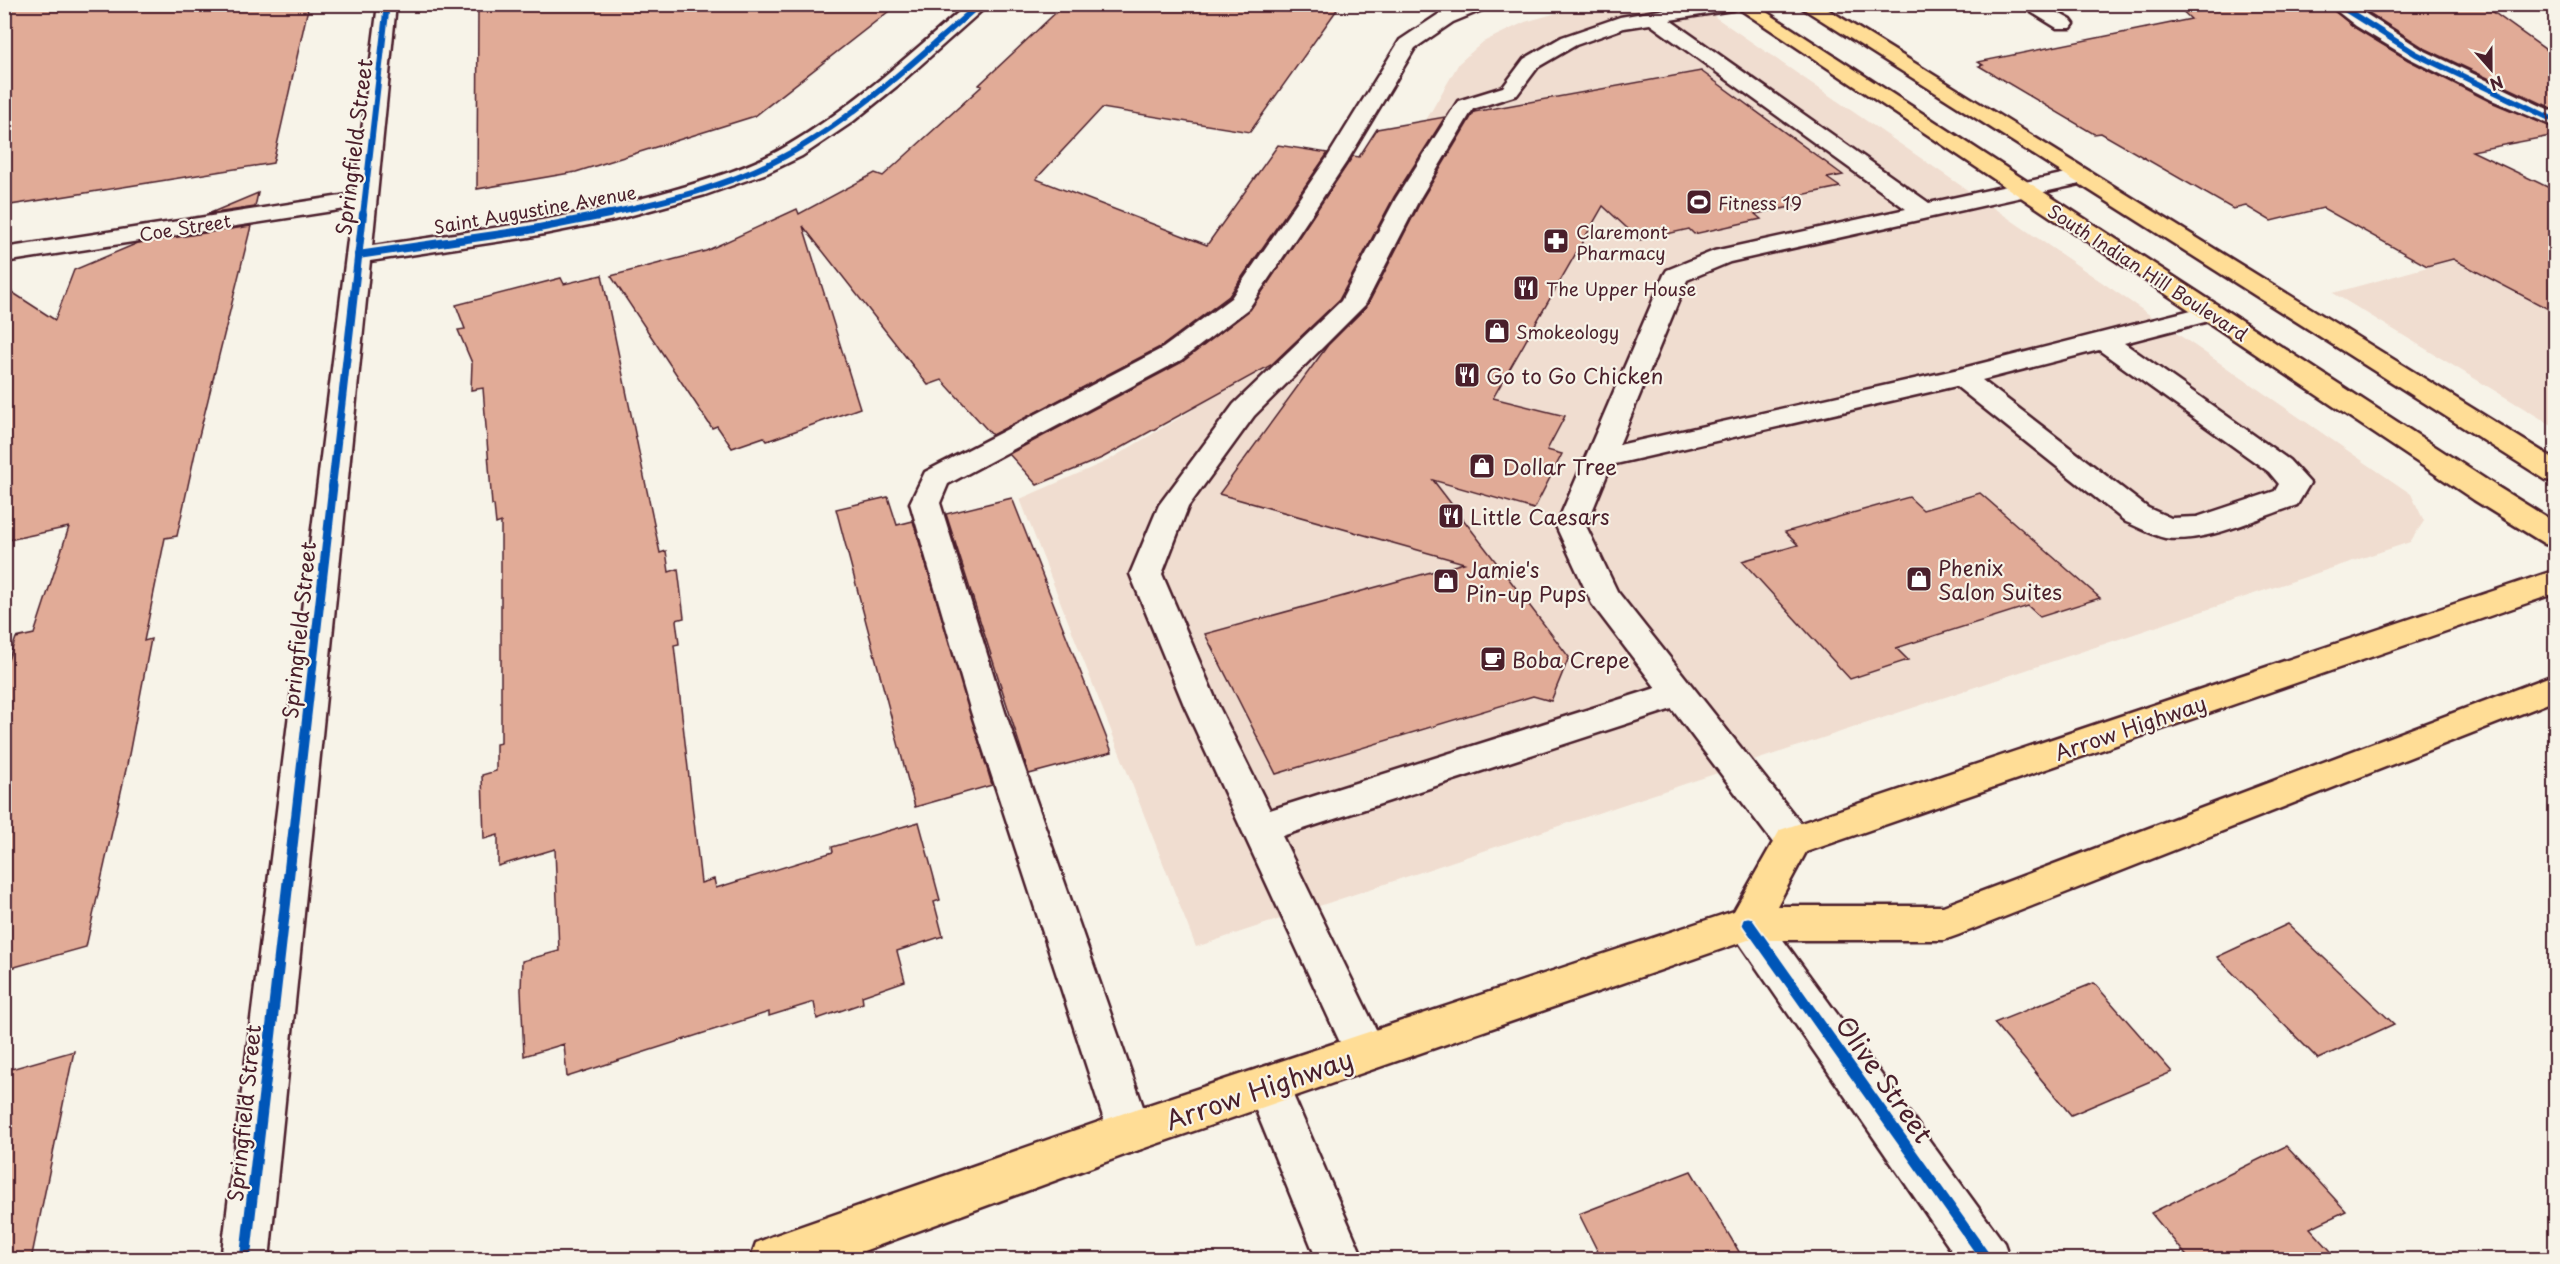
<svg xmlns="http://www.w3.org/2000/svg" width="2560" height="1264" font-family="'Playpen Sans',sans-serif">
<rect width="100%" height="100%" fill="#f7f3e8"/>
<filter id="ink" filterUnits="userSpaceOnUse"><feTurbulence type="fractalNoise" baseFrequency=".0167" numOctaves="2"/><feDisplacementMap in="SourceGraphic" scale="12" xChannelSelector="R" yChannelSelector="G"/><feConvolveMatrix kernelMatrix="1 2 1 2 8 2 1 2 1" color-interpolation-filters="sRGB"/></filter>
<g filter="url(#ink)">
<g fill="#f0ddd0">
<path d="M1696,4L2411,494L2424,521L2410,542L1196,947L1020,499L1107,461L1186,414L1245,374L1327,292L1459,63L1483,42L1525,22L1585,5Z"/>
<path d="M2533,238L2555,250V427L2333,293Z"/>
</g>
<g fill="#e1ab97" stroke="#4a1f2b" stroke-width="1.5">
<path d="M15,4H309L273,163L4,206V24Z"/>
<path d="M478,4H898L755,116L576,172L477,189Z"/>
<path d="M1065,4H1341L1250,132L1102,108L1036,179L1207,245L1278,145L1328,153L1229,296L1162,346L992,435L942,380L928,385L803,226L860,408L767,441L764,437L732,448L717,426L712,428L611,276L706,251L797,209L799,214L875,173L883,176L982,86L979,85Z"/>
<path d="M2175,4H2326L2355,28L2408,60L2491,102L2556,129V135L2472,151L2556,191V313L2453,259L2427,266L2323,208L2271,221L2246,206L2233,209L2101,133L2094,134L1979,66L1983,65L1978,62L2191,19Z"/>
<path d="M2355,4H2482L2556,57V110L2424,48Z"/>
<path d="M1701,71L1843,175L1827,178L1840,187L1786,198L1796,206L1755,214L1761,219L1694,234L1689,229L1640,240L1603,206L1493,398L1565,416L1547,450L1562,454L1534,509L1433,480L1569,657L1551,701L1533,696L1276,774L1205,634L1464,563L1219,494L1328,345L1367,306L1422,199L1474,112Z"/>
<path d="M1445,117L1394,197L1339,300L1271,365L1102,458L1037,485L1009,454L1182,362L1250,310L1353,156L1359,157L1377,129Z"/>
<path d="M258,193L255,207L208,214Z"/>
<path d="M251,226L197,444L177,536L165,538L144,641L151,639L127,765L86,947L4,970V671L16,638L34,634L69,527L4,541V287L55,320L74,270L138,243Z"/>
<path d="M602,275L660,553L666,551L669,572L678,569L684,618L676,620L679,644L674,645L701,883L714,879L716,888L833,852L832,847L919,822L940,900L934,902L943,936L897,951L905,981L862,996L863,1003L817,1019L814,1002L769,1016V1012L567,1077L564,1044L524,1056L521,990L522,961L559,951L555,849L498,866V835L484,839L482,775L496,771V744L501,743V522L496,524L494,505H492L483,388L471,390L472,363L458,330L465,329L456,305L561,278L564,284Z"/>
<path d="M1980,493L2100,598L2040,617L2028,606L1896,648L1908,660L1850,679L1742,561L1798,545L1785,532L1909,497L1923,510Z"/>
<path d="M888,497L897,525L913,521L992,785L915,807L836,509Z"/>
<path d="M1012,498L1112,752L1029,774L946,514Z"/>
<path d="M2288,924L2394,1024L2318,1059L2217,957Z"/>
<path d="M2094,983L2172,1072L2071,1115L1994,1023Z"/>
<path d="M74,1051L31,1260H4V1071Z"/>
<path d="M2286,1146L2346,1211L2310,1228L2339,1260H2190L2151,1213Z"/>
<path d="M1691,1171L1744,1260H1602L1579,1214Z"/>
</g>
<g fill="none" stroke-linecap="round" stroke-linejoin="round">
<g stroke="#4a1f2b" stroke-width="5">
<g id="minor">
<path d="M378,4H396L372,246C475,231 579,218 680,188C716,177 753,166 785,147C852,108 910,54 968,4H989L897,86L851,123L802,156L767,173L705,195L614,220L529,237L370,261L269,1260H221L352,208L4,262V248L354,194Z"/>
<path d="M1463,4H1489L1487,8L1453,22L1415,48L1349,158L1249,308L1181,360L948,484L940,503L1005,712L1152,1132L1146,1147L1130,1153L1114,1147L1108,1132L971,712L910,503L925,472L1163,348L1231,298L1327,158L1400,40L1439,14Z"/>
<path d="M1696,4H1741L1739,8L1732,10L1670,20L1929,203L2080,170L2088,172L2091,177L2088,182L2080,184L1730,262L1687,280L1619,445L1959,369L2211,305L2220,308L2224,313L2220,318L2124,343L2289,460L2310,483L2297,505C2259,517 2205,544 2165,538C2152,535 2139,527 2126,522L1956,386L1611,465L1586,526L1617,591L1806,830L1812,841L1806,852L1793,856L1780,852L1672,709L1282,836L1387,1052L1381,1066L1366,1071L1351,1066L1184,705L1130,574L1159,505L1234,404L1341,301L1396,198L1458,101L1503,87L1524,59L1562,37L1620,17ZM1650,24L1906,209L1714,251L1667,270L1664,275L1556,526L1592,604L1656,688L1270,810L1218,705L1162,574L1188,507L1254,416L1365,305L1420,198L1473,109L1517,95L1538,67L1576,45L1624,28ZM2099,350L2269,472L2279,484L2275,491L2197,517L2171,518L2148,508L1982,380Z"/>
<path d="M2018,4H2042L2071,20L2074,24L2071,28H2057Z"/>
<path d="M2328,4H2350L2423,50L2556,113V127L2492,100L2409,58L2356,26Z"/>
<path d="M1748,906L1762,911L2004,1243L2010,1260H1958L1734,935L1728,923L1734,911Z"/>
<path d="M1268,1066L1283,1072L1364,1260H1317L1246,1086L1253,1072Z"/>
</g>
</g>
<g stroke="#4a1f2b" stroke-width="5">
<g id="major">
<path d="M1732,4H1754L2496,486L2556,523V547L2545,544L2474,500Z"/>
<path d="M1796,4H1819L2556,460V482L2546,480Z"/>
<path d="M2556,570V593L1806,852L1777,906H1943L2556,674V700L1958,935L1944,940H1748L1130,1153L839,1260H750L756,1243L773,1236L1130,1111L1734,911L1780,830Z"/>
</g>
</g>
<use href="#minor" fill="#f7f3e8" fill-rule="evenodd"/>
<use href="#major" fill="#ffdd96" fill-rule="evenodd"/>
<g stroke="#f7f3e8" stroke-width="8">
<g id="cycleway-far3">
<path d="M2337,4L2416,54L2556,121"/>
<path d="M363,215L387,4"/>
<path d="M602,215C663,202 730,186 785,156C857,117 918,57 980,4"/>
</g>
</g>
<g stroke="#f7f3e8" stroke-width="10">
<g id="cycleway-far2">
<path d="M358,255L529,230L609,214"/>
<path d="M332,487L363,214"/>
</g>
</g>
<g stroke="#f7f3e8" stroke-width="13">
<path id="cycleway-far1" d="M294,830L333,486"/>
</g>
<g stroke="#f7f3e8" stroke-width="15">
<g id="cycleway">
<path d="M1748,923L1987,1260"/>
<path d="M245,1260L294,829"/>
</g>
</g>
<use href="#cycleway-far3" stroke="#0057b8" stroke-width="6"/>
<use href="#cycleway-far2" stroke="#0057b8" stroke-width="8"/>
<use href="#cycleway-far1" stroke="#0057b8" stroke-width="9"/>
<use href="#cycleway" stroke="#0057b8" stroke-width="11"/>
</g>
</g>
<defs>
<g id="stadium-square" transform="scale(1.35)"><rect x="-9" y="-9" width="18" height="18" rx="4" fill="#4a1f2b" stroke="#f7f3e8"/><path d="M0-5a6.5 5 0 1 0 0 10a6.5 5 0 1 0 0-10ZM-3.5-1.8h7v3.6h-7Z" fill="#fff"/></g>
<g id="pharmacy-square" transform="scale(1.35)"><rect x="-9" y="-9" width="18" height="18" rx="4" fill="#4a1f2b" stroke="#f7f3e8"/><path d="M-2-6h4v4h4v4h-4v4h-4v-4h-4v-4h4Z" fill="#fff"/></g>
<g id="restaurant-square" transform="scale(1.35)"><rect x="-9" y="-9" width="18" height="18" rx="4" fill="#4a1f2b" stroke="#f7f3e8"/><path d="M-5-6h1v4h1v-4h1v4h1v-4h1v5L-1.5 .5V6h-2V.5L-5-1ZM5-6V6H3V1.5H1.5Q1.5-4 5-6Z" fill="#fff"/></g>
<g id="shop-square" transform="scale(1.35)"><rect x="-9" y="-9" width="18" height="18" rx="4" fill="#4a1f2b" stroke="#f7f3e8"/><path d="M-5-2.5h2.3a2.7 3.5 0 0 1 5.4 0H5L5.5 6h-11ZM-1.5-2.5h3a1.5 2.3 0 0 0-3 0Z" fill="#fff"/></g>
<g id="cafe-square" transform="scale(1.35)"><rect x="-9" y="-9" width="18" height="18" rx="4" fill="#4a1f2b" stroke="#f7f3e8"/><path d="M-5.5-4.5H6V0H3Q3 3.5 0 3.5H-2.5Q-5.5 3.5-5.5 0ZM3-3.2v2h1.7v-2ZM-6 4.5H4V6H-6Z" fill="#fff"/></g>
</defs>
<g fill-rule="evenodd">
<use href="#stadium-square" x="1699" y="202"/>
<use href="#pharmacy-square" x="1556" y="241"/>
<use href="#restaurant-square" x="1526" y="288"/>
<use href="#shop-square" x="1497" y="331"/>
<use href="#restaurant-square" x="1467" y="375"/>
<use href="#shop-square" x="1482" y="466"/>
<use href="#restaurant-square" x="1451" y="516"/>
<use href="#shop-square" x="1919" y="579"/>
<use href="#shop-square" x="1446" y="581"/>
<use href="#cafe-square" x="1493" y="659"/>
</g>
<g text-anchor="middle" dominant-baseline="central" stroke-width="4.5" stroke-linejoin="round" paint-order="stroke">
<g font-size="18" fill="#4a1f2b" stroke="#f7f3e8" text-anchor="start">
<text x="1718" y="202">Fitness 19</text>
<text x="1576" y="231">Claremont<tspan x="1576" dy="21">Pharmacy</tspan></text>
<text x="1546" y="288">The Upper House</text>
<text x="1516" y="331">Smokeology</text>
</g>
<g font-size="18" fill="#4a1f2b" stroke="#f7f3e8">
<text transform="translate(535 209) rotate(-10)">Saint Augustine Avenue</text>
<text transform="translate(185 227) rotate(-9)">Coe Street</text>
<text transform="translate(2148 272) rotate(33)">South Indian Hill Boulevard</text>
</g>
<g font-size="21" fill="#4a1f2b" stroke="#f7f3e8">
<text transform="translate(353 147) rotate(-83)">Springfield Street</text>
<text transform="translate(298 630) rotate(-84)">Springfield Street</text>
<text transform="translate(2130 727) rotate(-19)">Arrow Highway</text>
<text transform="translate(243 1113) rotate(-84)">Springfield Street</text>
</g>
<g font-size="21" fill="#4a1f2b" stroke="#f7f3e8" text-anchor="start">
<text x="1486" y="375">Go to Go Chicken</text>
<text x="1502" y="466">Dollar Tree</text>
<text x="1470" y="516">Little Caesars</text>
<text x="1938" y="567">Phenix<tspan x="1938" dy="24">Salon Suites</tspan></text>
<text x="1466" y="569">Jamie's<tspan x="1466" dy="24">Pin-up Pups</tspan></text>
<text x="1512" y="659">Boba Crepe</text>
</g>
<g font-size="26" fill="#4a1f2b" stroke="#f7f3e8">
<text transform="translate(1885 1079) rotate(55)">Olive Street</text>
<text transform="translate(1259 1089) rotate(-19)">Arrow Highway</text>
</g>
</g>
<rect width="2560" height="1264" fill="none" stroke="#f7f3e8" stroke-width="24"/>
<rect x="12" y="12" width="2536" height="1240" fill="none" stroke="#4a1f2b" stroke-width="2" filter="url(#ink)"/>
<g transform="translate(2491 69) rotate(159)" stroke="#f7f3e8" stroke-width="4.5" paint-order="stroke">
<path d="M0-4.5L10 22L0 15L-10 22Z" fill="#4a1f2b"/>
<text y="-9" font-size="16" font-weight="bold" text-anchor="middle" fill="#4a1f2b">N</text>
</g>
</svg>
